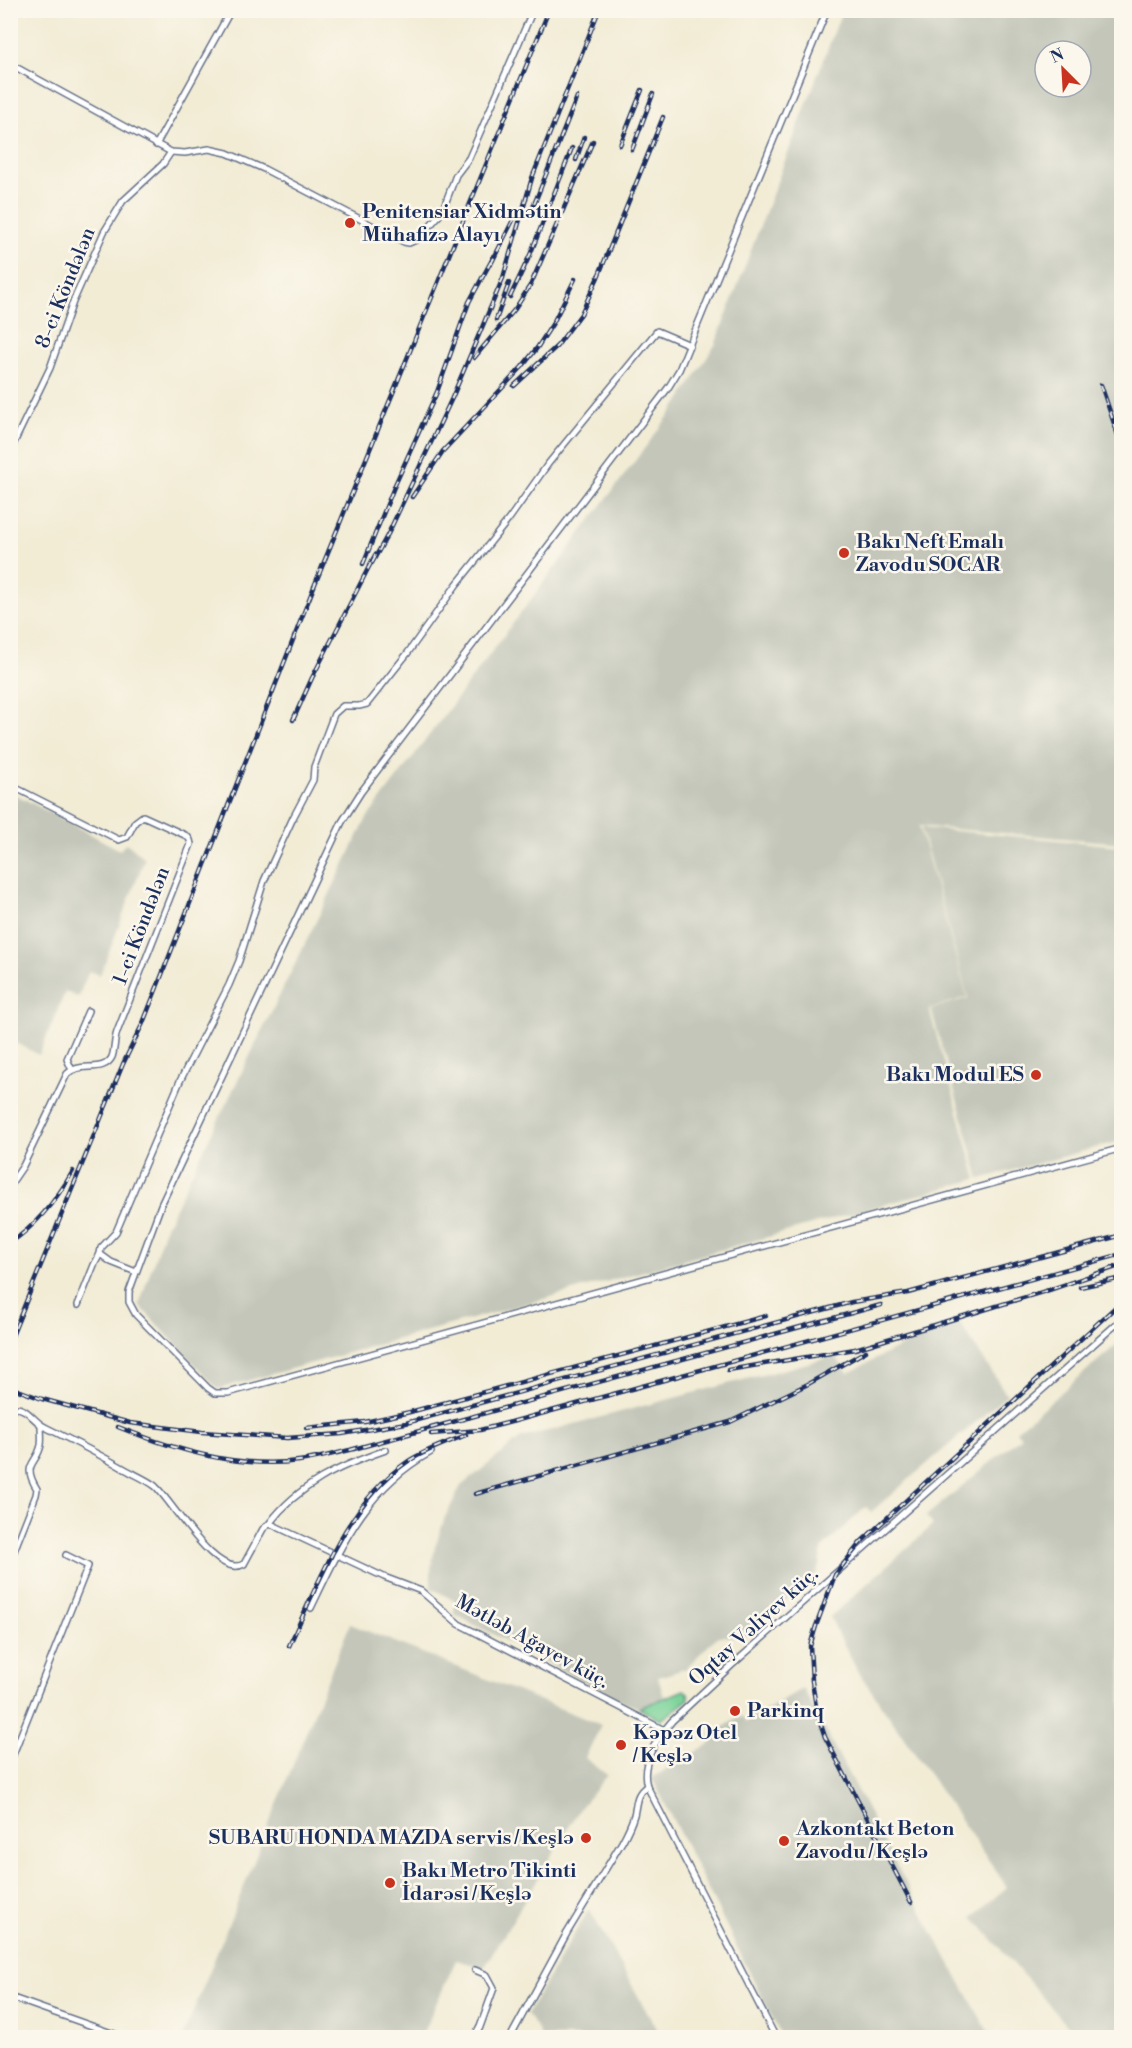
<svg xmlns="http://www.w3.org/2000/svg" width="1132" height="2048" font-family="'Libre Bodoni',serif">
<rect width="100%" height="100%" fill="#fbf7ec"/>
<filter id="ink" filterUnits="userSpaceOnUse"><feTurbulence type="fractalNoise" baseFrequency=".0167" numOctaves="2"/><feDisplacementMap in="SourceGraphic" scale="12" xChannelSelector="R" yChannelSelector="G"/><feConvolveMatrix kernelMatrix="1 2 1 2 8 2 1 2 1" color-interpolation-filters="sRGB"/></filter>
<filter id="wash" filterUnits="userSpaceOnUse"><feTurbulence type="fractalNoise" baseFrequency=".008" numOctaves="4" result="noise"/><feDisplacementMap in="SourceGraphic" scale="24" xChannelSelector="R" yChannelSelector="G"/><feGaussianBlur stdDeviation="1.35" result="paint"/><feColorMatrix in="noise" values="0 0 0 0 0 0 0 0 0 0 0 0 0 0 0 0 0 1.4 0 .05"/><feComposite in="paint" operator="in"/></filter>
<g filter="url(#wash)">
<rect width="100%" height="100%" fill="#f2ecd5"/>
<g fill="#c3c6b9" fill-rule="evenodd">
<path d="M842,11H1121V843L919,826L967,997L929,1009L977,1179L218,1389L139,1305L165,1228L367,818L677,405L715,345ZM1045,51H1081V87H1045Z"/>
<path d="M11,792L120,850L126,843L145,858L100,975L89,971L78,997L65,992L39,1055L11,1040Z"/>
<path d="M921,828L1121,846V1141L980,1179L931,1009L968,998Z"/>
<path d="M959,1322L1007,1395L871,1512L866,1507L823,1547L817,1573L744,1637L718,1636L685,1669L658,1677L664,1697L639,1708L623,1702L454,1614L455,1601L431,1588V1568L435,1547L445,1517L461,1486L521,1438L835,1356L848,1373L933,1330Z"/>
<path d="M1121,1341V2037H1077L973,1917L1007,1887L857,1670L830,1617L933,1525L926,1516L1021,1437L1016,1431Z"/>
<path d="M350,1624L601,1725L585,1758L607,1775L581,1807L484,1968L456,1960L421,2037H183Z"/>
<path d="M803,1688L917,1904L991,2037H782L652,1778L714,1741L710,1735L742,1716L746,1722Z"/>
<path d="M589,1909L661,2037H542L527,2014Z"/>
</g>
<path fill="#7bd399" stroke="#4b817c" stroke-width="1.5" d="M684,1690L688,1693L689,1699L661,1720L639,1708Z"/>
</g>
<g filter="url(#ink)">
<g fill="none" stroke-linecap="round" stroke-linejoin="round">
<g stroke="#667188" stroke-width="8">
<g id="street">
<path d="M827,10L679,370L668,388L361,792L342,822L161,1205L129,1292V1302L136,1315L208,1388L215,1393H228L1122,1148"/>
<path d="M10,64L171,152L185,153L209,149L227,153L264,169L404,242L409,243L418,239L442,212L456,175L469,158L533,10"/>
<path d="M156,145L231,10"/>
<path d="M10,451L50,368L73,302L104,232L123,201L163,164L171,152"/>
<path d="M10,785L119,840L127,837L135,822L143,816L187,836L190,840L191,844L117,1032C114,1040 115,1049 112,1057C104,1074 79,1061 67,1074L23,1166L10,1185"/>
<path d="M72,1070L67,1059L88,1011"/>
<path d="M136,1272L111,1262L100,1254L101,1248L116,1232L180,1081L229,985L239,961L264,881L293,818L313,780L314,767L334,714L343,706H359L367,704L407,654L457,584L509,519L548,464L657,331L690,345"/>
<path d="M78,1305L94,1265L100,1254"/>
<path d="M10,1409C27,1404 32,1421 45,1427C71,1440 97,1453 123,1468C133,1474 146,1479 155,1486C173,1502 216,1580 244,1564L263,1529L269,1524L273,1525L384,1577L421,1591L459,1624L664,1730"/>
<path d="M269,1524C299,1484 340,1466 386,1450"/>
<path d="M10,1561L36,1495L37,1489C21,1463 37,1465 41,1445C42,1439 41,1431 41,1425"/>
<path d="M311,1608C342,1544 366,1488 431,1452"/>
<path d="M10,1762L88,1566L66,1555"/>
<path d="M10,1997L120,2036V2038"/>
<path d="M474,2038L480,2027L494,1988L487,1975L475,1970"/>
<path d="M510,2038L567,1933L622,1842C627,1833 631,1825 634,1815C637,1804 635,1794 647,1786"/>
<path d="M776,2038L647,1786C640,1763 658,1737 672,1721L731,1666L1122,1319"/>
</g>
</g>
<use href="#street" stroke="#fff" stroke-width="5"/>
<g stroke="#1b2f5e" stroke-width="4.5">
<g id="rail">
<path d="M620,145L642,90"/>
<path d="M632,150L653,94"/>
<path d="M576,160L584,137"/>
<path d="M529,217L577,97"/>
<path d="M491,264L518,210"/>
<path d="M510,297L530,255L572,148"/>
<path d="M496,320L509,283"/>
<path d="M474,358L515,309L531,284L593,141"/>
<path d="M1101,385L1122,447"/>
<path d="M514,386L557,346L581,314L598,277L663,117"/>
<path d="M412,497L443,451L522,367L537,348L553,323L575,279"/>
<path d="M372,563L388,534L452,398L503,278L532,178L599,10"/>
<path d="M363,564L394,487L437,392L469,302L494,256"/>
<path d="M293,720L312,678L375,555"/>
<path d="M10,1243C37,1225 57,1199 73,1171"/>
<path d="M1080,1287L1122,1278"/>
<path d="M10,1341L123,1064L143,1023L313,589L549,10"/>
<path d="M728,1370L855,1349L1049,1290L1122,1265"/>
<path d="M10,1387L42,1399L130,1423L202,1432L287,1438L342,1434L406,1423L852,1302L908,1293L1122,1235"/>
<path d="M118,1427C176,1450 237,1469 299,1461C316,1459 333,1454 350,1450L881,1305"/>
<path d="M306,1428L365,1422L410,1412L766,1316"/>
<path d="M431,1434L480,1430L515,1421L1122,1254"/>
<path d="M475,1494L730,1422L808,1384L866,1351"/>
<path d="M289,1646C319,1582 347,1503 407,1462C425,1450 447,1443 466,1435"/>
<path d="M911,1902L825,1737L817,1713L812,1681L810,1646L816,1626L835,1575L861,1542L1122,1301"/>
</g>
</g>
<use href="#rail" stroke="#fbf7ec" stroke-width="2" stroke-dasharray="7" stroke-linecap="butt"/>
</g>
</g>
<g fill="#c8321e" stroke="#fbf7ec" stroke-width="2">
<circle cx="350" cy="223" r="6"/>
<circle cx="844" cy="553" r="6"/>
<circle cx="1036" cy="1075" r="6"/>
<circle cx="735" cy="1711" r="6"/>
<circle cx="621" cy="1745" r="6"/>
<circle cx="586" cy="1838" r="6"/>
<circle cx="784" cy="1841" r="6"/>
<circle cx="390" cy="1883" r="6"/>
</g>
<g text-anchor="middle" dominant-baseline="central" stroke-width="5" stroke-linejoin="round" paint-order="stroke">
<g font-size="20" font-weight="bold" fill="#1b2f5e" stroke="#fbf7ec" text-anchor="start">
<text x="362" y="212">Penitensiar Xidmətin<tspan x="362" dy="23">Mühafizə Alayı</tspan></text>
<text x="856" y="542">Bakı Neft Emalı<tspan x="856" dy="23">Zavodu SOCAR</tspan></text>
<text x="1024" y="1075" text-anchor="end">Bakı Modul ES</text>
<text x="747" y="1711">Parkinq</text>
<text x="633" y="1733">Kəpəz Otel<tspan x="633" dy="23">/ Keşlə</tspan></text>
<text x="796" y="1829">Azkontakt Beton<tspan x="796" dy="23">Zavodu / Keşlə</tspan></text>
<text x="574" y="1838" text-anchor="end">SUBARU HONDA MAZDA servis / Keşlə</text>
<text x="402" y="1871">Bakı Metro Tikinti<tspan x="402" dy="23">İdarəsi / Keşlə</tspan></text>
</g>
<g font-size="20" fill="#1b2f5e" stroke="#fbf7ec">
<text transform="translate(66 288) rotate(-68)">8-ci Köndələn</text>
<text transform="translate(142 926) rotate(-69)">1-ci Köndələn</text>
<text transform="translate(754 1627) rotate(-42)">Oqtay Vəliyev küç.</text>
<text transform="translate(532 1642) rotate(29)">Mətləb Ağayev küç.</text>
</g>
</g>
<rect width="1132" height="2048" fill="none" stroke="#fbf7ec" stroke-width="36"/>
<g transform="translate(1063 69) rotate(336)"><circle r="28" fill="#fbf7ec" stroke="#a1a7b3" stroke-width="1.5"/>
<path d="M0-4.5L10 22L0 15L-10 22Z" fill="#c8321e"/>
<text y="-9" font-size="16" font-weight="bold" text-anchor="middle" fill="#1b2f5e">N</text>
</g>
</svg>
